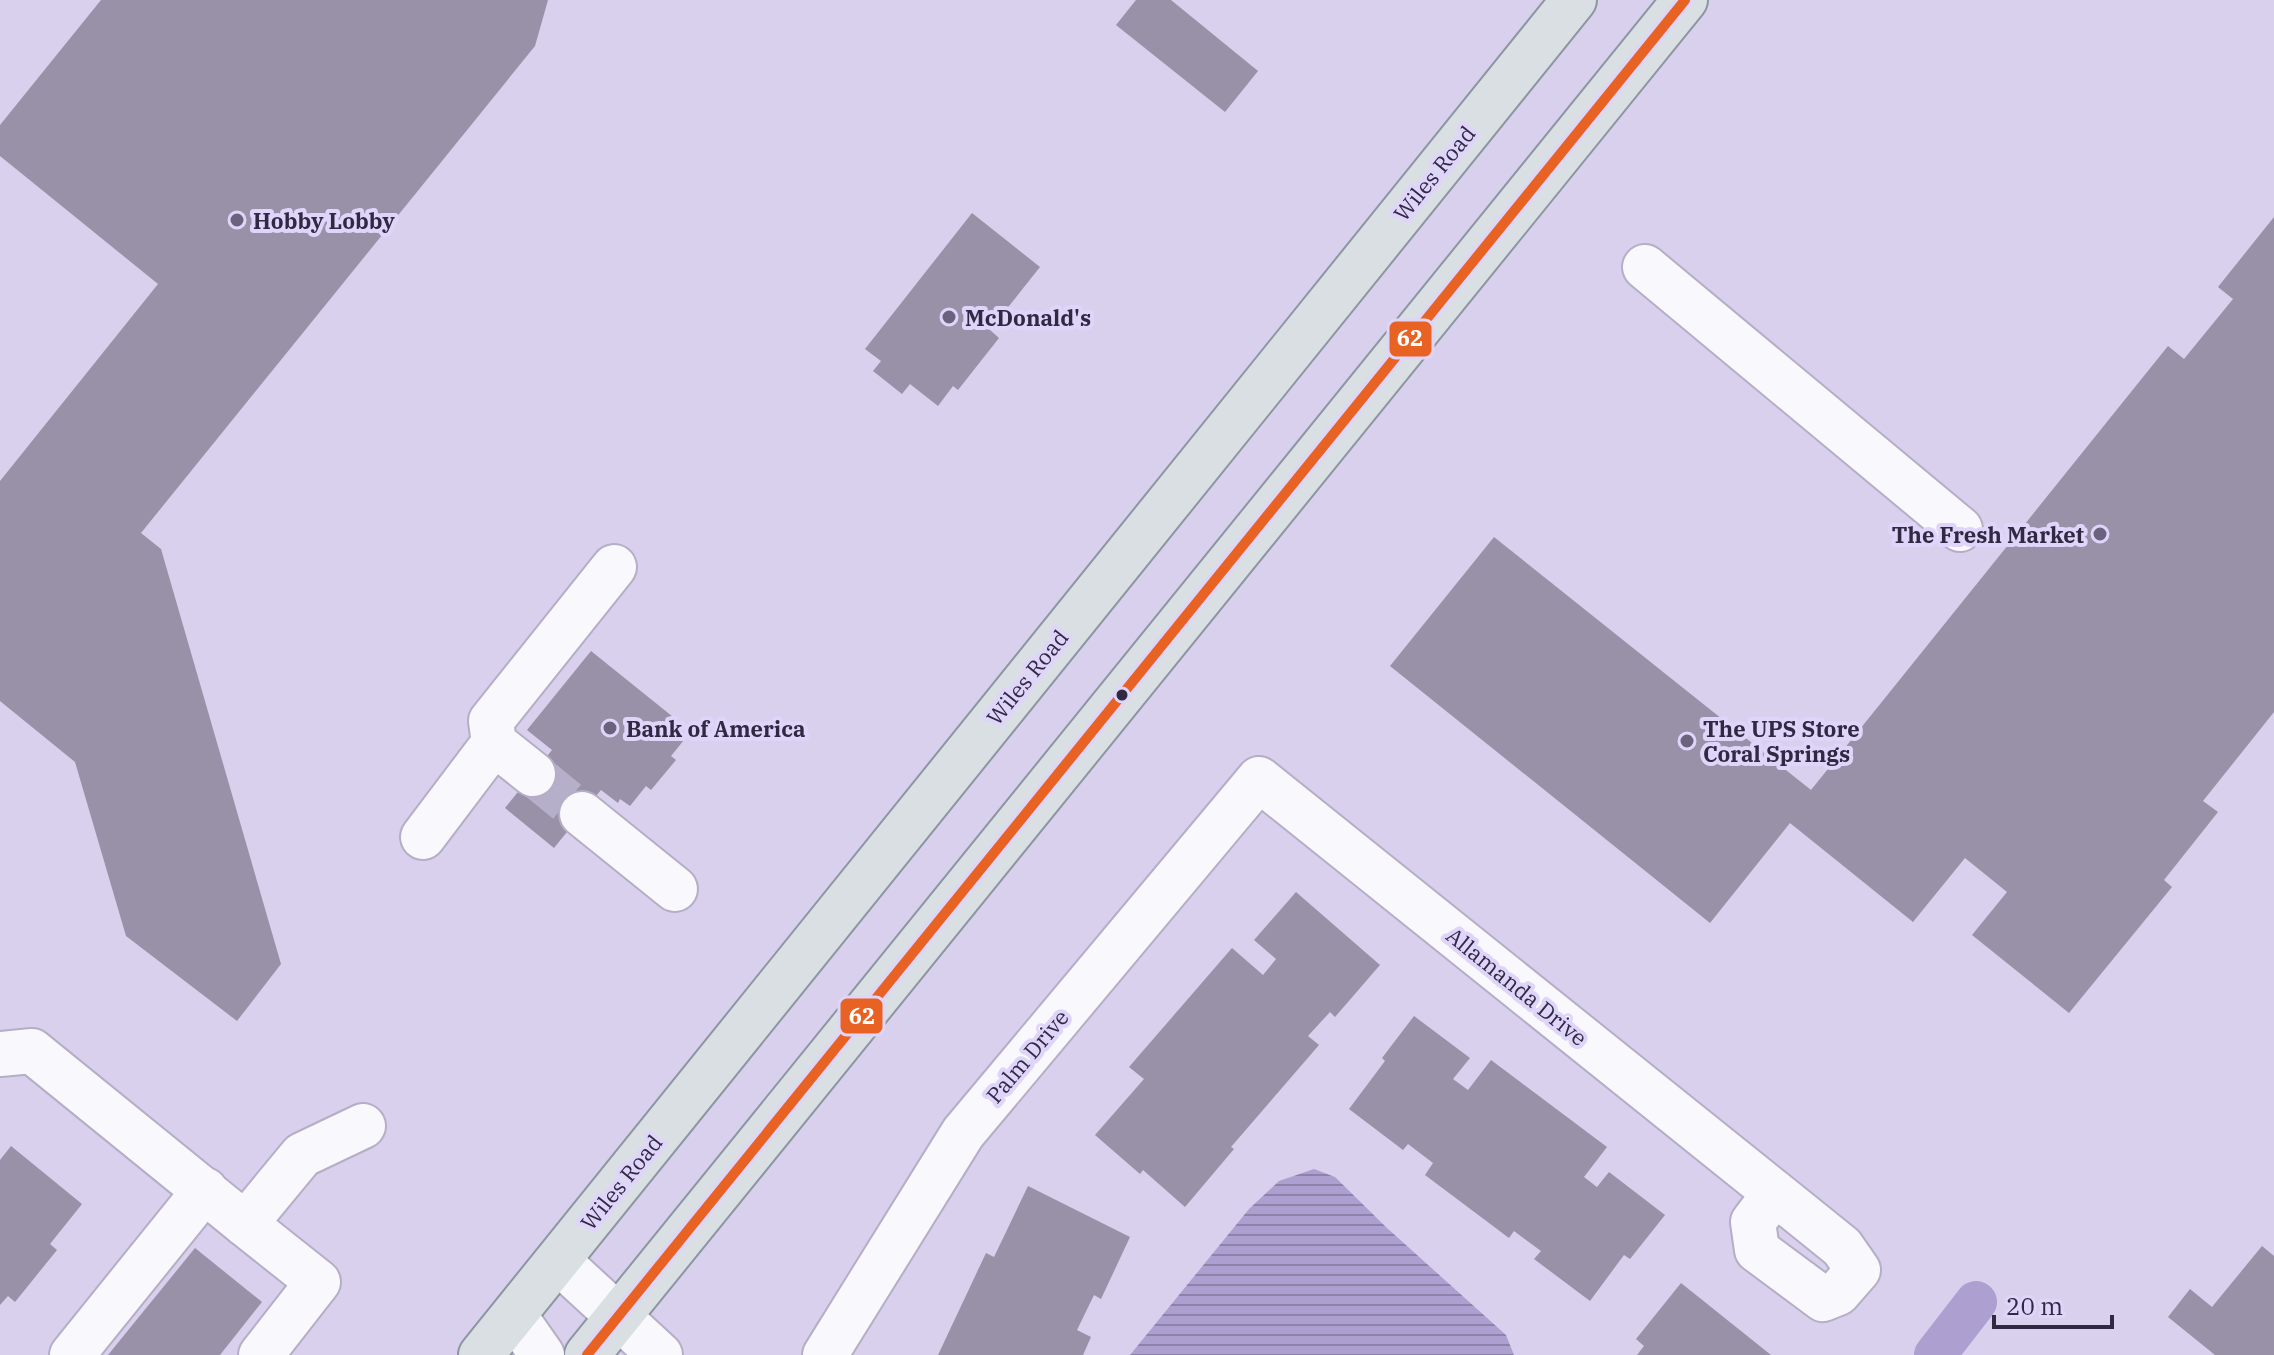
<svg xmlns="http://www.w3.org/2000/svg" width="2274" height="1355" font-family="'IBM Plex Serif',serif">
<defs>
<pattern id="water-rules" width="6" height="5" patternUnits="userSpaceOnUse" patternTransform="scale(2)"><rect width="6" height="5" fill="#ae9fd1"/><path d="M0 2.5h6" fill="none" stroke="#8e82ab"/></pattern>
</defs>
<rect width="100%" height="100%" fill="#d8d0ec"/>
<path fill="url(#water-rules)" d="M1314,1169L1335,1177L1387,1228L1506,1335L1514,1355H1130L1249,1209L1279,1181Z"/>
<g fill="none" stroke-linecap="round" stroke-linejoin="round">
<path stroke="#ae9fd1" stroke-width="42" d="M1935,1355L1976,1302"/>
</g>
<g fill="#9891a8">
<path d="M101,0H548L535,46L141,533L161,549L281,964L237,1021L126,936L75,762L0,701V481L158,284L0,156V125Z"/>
<path d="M1136,0H1171L1258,71L1225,112L1116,25Z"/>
<path d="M972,213L1040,267L990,330L999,338L958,390L953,386L938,406L910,384L902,394L873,371L881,361L865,349Z"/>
<path d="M2274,217V712L2203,801L2218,812L2164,880L2172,887L2069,1013L1972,935L2007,892L1965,858L1913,922L1790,823L1710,923L1390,666L1494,537L1811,790L2168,346L2184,359L2233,299L2218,287Z"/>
<path d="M591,651L683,725L679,728L688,735L671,756L676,760L651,790L646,786L630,806L620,799L618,803L601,790L554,848L505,808L552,750L527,730Z"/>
<path d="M1296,892L1380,965L1335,1017L1330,1012L1308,1036L1319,1045L1231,1147L1234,1149L1185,1207L1143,1170L1140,1174L1095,1135L1144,1079L1129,1067L1232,948L1263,975L1276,959L1254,940Z"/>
<path d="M1414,1016L1470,1058L1453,1079L1468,1090L1491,1060L1607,1147L1584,1177L1597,1187L1609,1172L1665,1215L1630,1259L1624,1255L1590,1301L1534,1259L1541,1251L1514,1231L1509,1238L1425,1175L1433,1163L1408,1144L1403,1150L1349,1109L1385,1061L1382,1058Z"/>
<path d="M11,1146L82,1204L50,1244L57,1250L15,1302L8,1296L0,1305V1160Z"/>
<path d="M1028,1186L1130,1237L1101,1299L1094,1295L1077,1330L1091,1337L1083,1355H938L986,1253L994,1257Z"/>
<path d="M2262,1246L2274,1256V1355H2215L2168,1317L2190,1289L2212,1307Z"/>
<path d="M195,1248L262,1302L220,1355H108Z"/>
<path d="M1681,1283L1771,1355H1637L1644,1346L1636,1339Z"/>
</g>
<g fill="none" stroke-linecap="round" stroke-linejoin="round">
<path stroke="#b6afca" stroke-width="44" stroke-dasharray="44 22" stroke-linecap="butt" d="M533,774L582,814"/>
<g stroke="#b5aec6" stroke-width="48">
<g id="minor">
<path d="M1645,267L1960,529"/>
<path d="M533,774L494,743L491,721L614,567"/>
<path d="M582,814L675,889"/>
<path d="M423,837L494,743"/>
<path d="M0,1054L32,1051L245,1224L302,1155L363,1126"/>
<path d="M245,1224L318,1282L261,1355"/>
<path d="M558,1261L660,1355"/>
<path d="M514,1315L542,1355"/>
<path d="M72,1355L205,1190"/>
<path d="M825,1355L963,1133L1259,779L1775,1193L1842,1247L1858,1270L1838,1293L1823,1299L1757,1250L1753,1222L1775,1193"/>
</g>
</g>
<g stroke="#8c96a1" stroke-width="48">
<g id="major">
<path d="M481,1355L1574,0"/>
<path d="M587,1355L1685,0"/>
</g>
</g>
<use href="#minor" stroke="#f9f8fc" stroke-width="44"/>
<use href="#major" stroke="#d9dfe2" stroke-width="44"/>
<g stroke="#dfd5fa" stroke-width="16">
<path id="bus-1" d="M587,1355L1685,0"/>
</g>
<use href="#bus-1" stroke="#e86224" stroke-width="10"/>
</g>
<g fill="#6b637d" stroke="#dfd5fa" stroke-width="3">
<circle cx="237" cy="220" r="8"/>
<circle cx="949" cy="317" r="8"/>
<circle cx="2100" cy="534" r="8"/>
<circle cx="610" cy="728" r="8"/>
<circle cx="1687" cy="741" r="8"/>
</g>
<circle fill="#302941" stroke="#dfd5fa" stroke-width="3" cx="1122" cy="695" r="7"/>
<g text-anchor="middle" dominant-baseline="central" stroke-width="8" stroke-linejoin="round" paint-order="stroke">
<g font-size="22" fill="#302941" stroke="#dfd5fa">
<text transform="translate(1434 173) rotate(-51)">Wiles Road</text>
<text transform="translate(1027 677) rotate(-51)">Wiles Road</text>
<text transform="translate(1517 986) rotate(39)">Allamanda Drive</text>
<text transform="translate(1027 1056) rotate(-50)">Palm Drive</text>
<text transform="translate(621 1182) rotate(-51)">Wiles Road</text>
</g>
<g font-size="22" font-weight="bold" fill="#302941" stroke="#dfd5fa" text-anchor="start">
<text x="253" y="220">Hobby Lobby</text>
<text x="965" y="317">McDonald's</text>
<text x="2084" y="534" text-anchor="end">The Fresh Market</text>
<text x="626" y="728">Bank of America</text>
<text x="1703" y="728">The UPS Store<tspan x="1703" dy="25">Coral Springs</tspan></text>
</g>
</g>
<g stroke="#dfd5fa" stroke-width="3">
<rect x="1388" y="320" width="45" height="38" rx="8" fill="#e86224"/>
<rect x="839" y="997" width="45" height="38" rx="8" fill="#e86224"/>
</g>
<g font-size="22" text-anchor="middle" font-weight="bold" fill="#fff">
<text x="1410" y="346">62</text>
<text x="862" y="1024">62</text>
</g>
<path d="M1994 1315v12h118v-12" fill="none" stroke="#302941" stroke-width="4"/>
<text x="2006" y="1315" font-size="24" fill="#302941" stroke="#dfd5fa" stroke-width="6" paint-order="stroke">20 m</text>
</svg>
